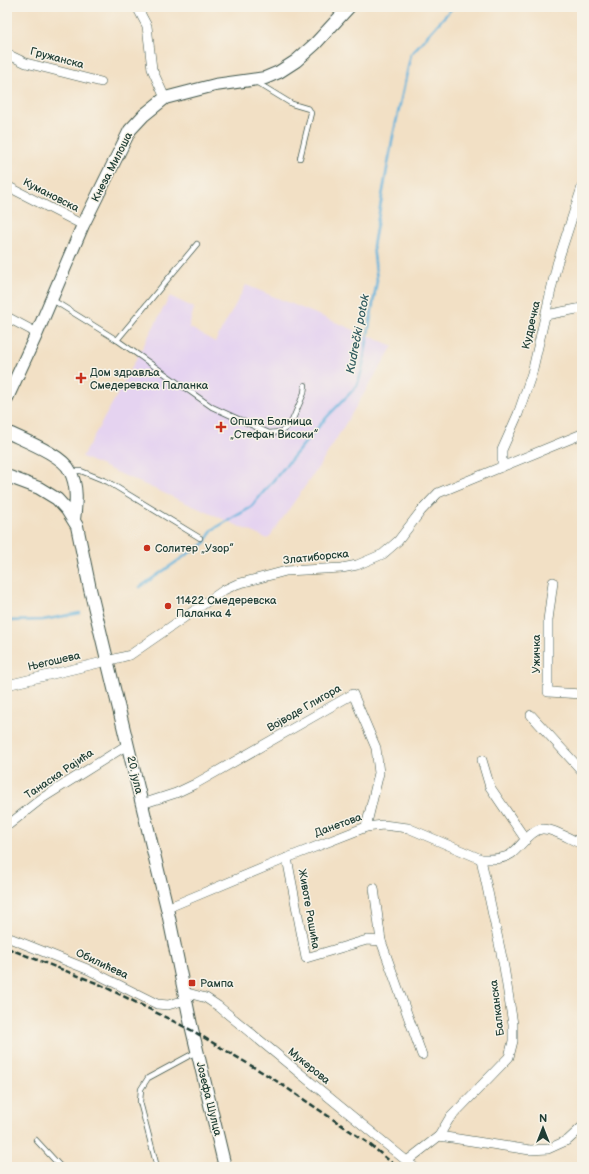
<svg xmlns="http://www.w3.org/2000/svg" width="589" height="1174" font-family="'Balsamiq Sans',sans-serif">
<rect width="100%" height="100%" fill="#f7f3e8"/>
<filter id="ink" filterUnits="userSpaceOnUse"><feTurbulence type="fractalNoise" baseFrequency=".025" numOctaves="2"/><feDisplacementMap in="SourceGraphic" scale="8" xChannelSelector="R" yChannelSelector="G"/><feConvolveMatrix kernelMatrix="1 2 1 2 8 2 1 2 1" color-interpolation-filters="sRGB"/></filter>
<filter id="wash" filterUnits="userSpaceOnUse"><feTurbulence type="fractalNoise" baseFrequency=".012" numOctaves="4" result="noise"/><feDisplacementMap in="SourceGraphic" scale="16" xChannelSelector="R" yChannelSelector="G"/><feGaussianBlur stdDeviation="0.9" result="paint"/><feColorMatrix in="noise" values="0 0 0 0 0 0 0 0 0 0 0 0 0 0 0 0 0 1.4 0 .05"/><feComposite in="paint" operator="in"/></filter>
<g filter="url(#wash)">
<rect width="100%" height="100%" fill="#f2e0c5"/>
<path fill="#e5d3f0" d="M246,285L393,346L322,462L268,539L82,457L116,397L170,296L194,308L189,327L215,342Z"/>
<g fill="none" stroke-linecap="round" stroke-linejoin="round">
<g stroke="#62b2dc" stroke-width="2.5">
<path d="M140,587L192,551L204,544L212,530L250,508L326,418L357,386L362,370L377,280L373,246L393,136L411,54L453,7"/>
<path d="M7,621L43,620L80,613"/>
</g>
</g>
</g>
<g filter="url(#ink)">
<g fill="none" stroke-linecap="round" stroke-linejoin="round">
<g stroke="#3f554a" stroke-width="6">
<g id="lane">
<path d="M256,82L292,104L309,109L311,113L300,158"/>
<path d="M51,299L117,340L212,407L269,433L280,432L286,428L292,421L304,393L305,385"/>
<path d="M117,340L197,244"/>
<path d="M70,471H81L108,482L200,538"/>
<path d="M36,1140L61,1167"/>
<path d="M157,1167L140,1102L141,1089L148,1078L196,1052"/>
</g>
</g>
<g stroke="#3f554a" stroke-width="10">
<g id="street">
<path d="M137,7L147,26L152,69L165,98"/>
<path d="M7,54L26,63L101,82"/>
<path d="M7,186L83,225"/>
<path d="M546,315L582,308"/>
<path d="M7,317L37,333"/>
<path d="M502,467V450L518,414L532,373L557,264L582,187"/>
<path d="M553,582L548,620V692L582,694"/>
<path d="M7,685L107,661L130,655L224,590L237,584L286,571L342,568L357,565L383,554L398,541L421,511L438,493L582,434"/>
<path d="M531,715L582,771"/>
<path d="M482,760L490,787L526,840"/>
<path d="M142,804L176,793L195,784L353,694L376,748L379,773L366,827"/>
<path d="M7,826L41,799L127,745"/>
<path d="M287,858L306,958L367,940L381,941"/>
<path d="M374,888L381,941L422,1055"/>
<path d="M167,908L287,858L366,827L383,825L408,828L481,859C490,859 503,860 511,854C520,848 530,830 542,829C553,828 571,840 582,844"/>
<path d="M7,937L87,969L157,1004L168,1005L186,1000"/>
<path d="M184,992L206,998L218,1006L414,1167"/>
<path d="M439,1136L530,1150L548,1149L568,1140L582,1127"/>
<path d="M407,1161L439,1136L449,1119L509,1057L513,1041V1024L504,967L481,859"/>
</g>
</g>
<g stroke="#3f554a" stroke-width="14">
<g id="secondary">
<path d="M7,398L37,333L83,225L130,130L144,115L165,98L215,85L265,78L279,72L296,61L315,44L349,7"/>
<path d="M7,432C23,440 63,455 70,471C78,486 76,504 74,520"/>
<path d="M7,476L39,488L57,499L67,510L77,526L90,589L167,908L191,1025L225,1167"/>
</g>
</g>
<use href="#lane" stroke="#fff" stroke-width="4.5"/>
<use href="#street" stroke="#fff" stroke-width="9"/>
<use href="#secondary" stroke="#fff" stroke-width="12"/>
<path stroke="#1f3d34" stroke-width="2.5" stroke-dasharray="6 3" stroke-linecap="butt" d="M7,948L99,984L193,1031L272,1078L368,1143L397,1167"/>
</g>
</g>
<g fill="#c8321e" stroke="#f7f3e8" stroke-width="1.5">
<path d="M79 372h4v4h4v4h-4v4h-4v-4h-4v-4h4z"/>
<path d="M219 421h4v4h4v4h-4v4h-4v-4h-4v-4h4z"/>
<circle cx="147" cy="548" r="4"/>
<circle cx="168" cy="606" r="4"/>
<rect x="188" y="979" width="8" height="8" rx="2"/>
</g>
<g text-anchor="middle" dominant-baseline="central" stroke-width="3" stroke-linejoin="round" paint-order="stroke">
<g font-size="11" fill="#1f3d34" stroke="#f7f3e8">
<text transform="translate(57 58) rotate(15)">Гружанска</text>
<text transform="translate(112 167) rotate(-63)">Кнеза Милоша</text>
<text transform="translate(51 195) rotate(27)">Кумановска</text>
<text transform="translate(531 325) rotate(-77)">Кудречка</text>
<text transform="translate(316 557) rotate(-6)">Златиборска</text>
<text transform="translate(536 654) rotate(-90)">Ужичка</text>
<text transform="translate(54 661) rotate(-13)">Његошева</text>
<text transform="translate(304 708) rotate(-30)">Војводе Глигора</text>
<text transform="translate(59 774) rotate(-34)">Танаска Рајића</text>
<text transform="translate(135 775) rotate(77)">20. јула</text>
<text transform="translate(338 825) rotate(-20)">Данетова</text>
<text transform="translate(309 909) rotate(80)">Животе Рашића</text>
<text transform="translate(102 964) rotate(25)">Обилићева</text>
<text transform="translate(497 1008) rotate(-97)">Балканска</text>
<text transform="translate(309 1066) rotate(39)">Мукерова</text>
<text transform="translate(209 1099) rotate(76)">Јозефа Шулца</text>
</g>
<g font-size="11" fill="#1f3d34" stroke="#f7f3e8" text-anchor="start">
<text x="90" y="372">Дом здравља<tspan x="90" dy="13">Смедеревска Паланка</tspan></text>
<text x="230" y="421">Општа Болница<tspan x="230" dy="13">„Стефан Високи”</tspan></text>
<text x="155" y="548">Солитер „Узор”</text>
<text x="176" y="600">11422 Смедеревска<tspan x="176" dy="13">Паланка 4</tspan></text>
<text x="200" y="983">Рампа</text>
</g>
<g font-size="12" font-style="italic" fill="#305a5e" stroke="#f7f3e8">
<text transform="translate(358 334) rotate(-79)">Kudrečki potok</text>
</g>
</g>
<rect width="589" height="1174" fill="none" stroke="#f7f3e8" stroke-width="24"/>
<g transform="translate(543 1128)" stroke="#f7f3e8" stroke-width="3" paint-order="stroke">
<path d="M0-3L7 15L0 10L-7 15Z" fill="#1f3d34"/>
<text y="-6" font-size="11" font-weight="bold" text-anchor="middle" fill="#1f3d34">N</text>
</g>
</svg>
